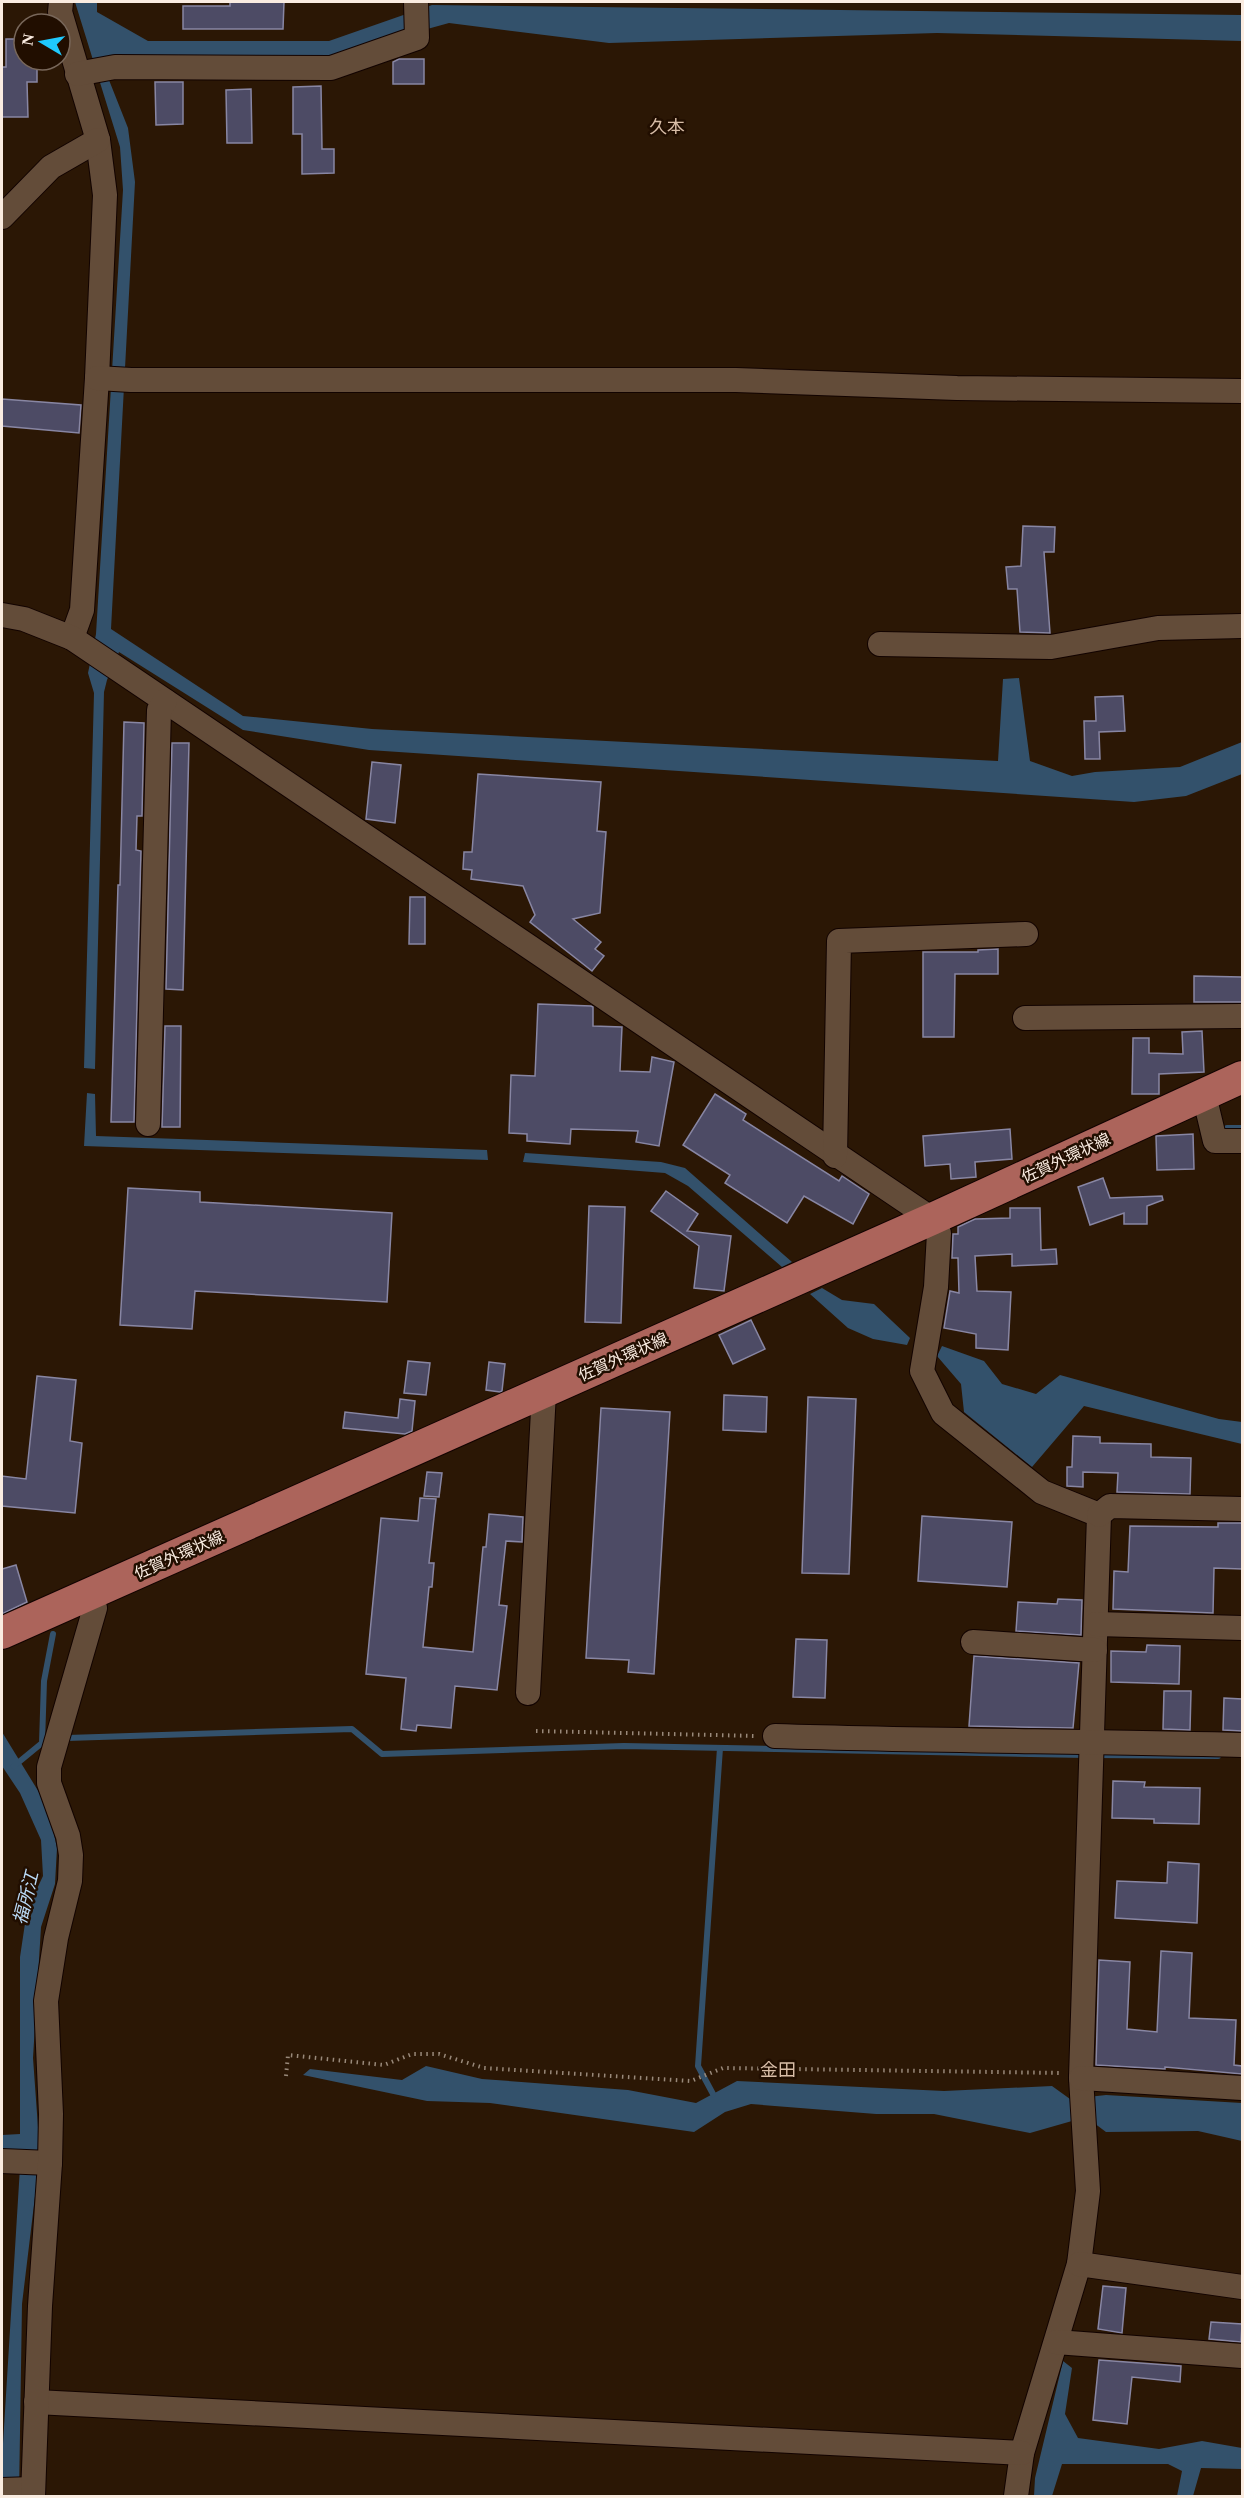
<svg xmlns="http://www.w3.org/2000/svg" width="1244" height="2498" font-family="'Times New Roman','Noto Sans JP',serif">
<rect width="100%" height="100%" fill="#2b1705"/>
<g fill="#33516b">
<path d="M75,2H97V12L148,41H329L432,5L1242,15V41L937,33L609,43L449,23L326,57L114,55L106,62L107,75L128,128L135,182L111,629L243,716L372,729L998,761L1003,679L1019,678L1030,761L1072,776L1095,772L1180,767L1242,742V774L1186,796L1134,802L369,750L243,730L119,652L107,680L104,692L95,1069L84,1068L94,693L88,673L96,634L123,190L120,147Z"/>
<path d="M87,1093L95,1094L96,1136L487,1150L488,1160L84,1146Z"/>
<path d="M525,1153L661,1162L685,1168L792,1262L782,1267L688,1186L665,1173L523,1162Z"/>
<path d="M822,1288L842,1300L874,1304L910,1338L907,1345L873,1339L848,1328L810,1294Z"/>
<path d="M942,1346L984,1361L1002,1384L1036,1394L1060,1375L1219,1419L1242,1422V1444L1084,1406L1032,1467L964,1412L961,1384L937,1356Z"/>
<path d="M2,1732L48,1807L57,1848L55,1884L41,1927L33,2058L40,2155L22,2304L19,2496L2,2482V2460L21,2151H2V2135L20,2134V1957L27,1910L43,1876L41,1840L20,1793L2,1766Z"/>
<path d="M426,2066L482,2079L628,2090L696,2103L737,2081L944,2091L1052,2086L1070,2099L1106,2095L1242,2103V2141L1198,2131L1106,2132L1086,2117L1030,2133L934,2114H876L751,2104L725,2112L694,2132L490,2103L427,2101L303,2075L310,2069L402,2080Z"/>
<path d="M1063,2361L1072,2368L1065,2414L1078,2438L1159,2449L1202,2441L1242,2448V2469L1201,2468L1193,2496H1177L1182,2471L1168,2464H1062L1052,2496H1034L1035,2478Z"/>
</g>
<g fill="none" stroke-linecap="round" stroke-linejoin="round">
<g stroke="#33516b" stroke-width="6">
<path d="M1227,1128H1242"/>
<path d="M67,1738L352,1729L382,1754L624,1746L1086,1755"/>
<path d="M1096,1755L1218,1756"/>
<path d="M14,1766L42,1743L44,1681L53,1634"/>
<path d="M713,2094L698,2066L720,1748"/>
</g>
</g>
<g fill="#4d4b65" stroke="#8886a3" stroke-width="1.5">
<path d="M230,2H284L283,29H183V6H230Z"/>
<path d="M6,39H24V60H37V82H27L28,117H2V67H6Z"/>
<path d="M399,59H424V84H393V62Z"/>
<path d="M155,82H183V124L156,125Z"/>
<path d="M321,86L322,149H334V173L302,174V134H293V87Z"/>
<path d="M251,89L252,143H227L226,90Z"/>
<path d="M2,399L81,405L79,433L2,426Z"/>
<path d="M1023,526L1055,527L1054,552H1044L1050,633L1020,632L1017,589H1008L1006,567L1021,566Z"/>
<path d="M1123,696L1125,731L1099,732L1100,759H1085L1084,721H1096L1095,697Z"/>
<path d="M124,722L144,723L142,816H137L136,850L141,851L134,1122H111L118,885H120Z"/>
<path d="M172,743H189L183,990L166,989Z"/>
<path d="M372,762L401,765L395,823L366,819Z"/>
<path d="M478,774L601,782L597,831L606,832L600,913L573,919L601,942L595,949L604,956L592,971L530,922L535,915L523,886L471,879L472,870L463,869L464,852H472Z"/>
<path d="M410,897H425V944H409Z"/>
<path d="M998,949V974H955L954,1037H923V952H978V950Z"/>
<path d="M1194,976L1242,977V1002H1194Z"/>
<path d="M538,1004L591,1006L593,1007V1026L622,1027L620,1071L650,1072L652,1057L674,1062L659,1146L636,1142L638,1131L571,1129L570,1144L527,1141V1134L509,1133L511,1075L535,1076Z"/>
<path d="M165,1026H181L180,1127H162Z"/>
<path d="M1202,1031L1204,1072L1159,1074V1094H1132L1133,1038H1149V1053L1183,1054L1182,1032Z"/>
<path d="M715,1094L746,1114L743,1120L839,1181L842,1176L869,1194L853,1224L804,1196L787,1223L725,1183L730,1175L683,1145Z"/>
<path d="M1010,1129L1012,1159L975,1162L976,1177L951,1179L950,1164L925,1166L923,1136Z"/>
<path d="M1193,1134L1194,1169L1157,1170L1156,1136Z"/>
<path d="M1103,1178L1110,1198L1162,1196L1163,1200L1147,1206V1224H1124V1213L1090,1225L1078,1187Z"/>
<path d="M128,1188L200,1192V1202L392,1213L387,1302L195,1291L192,1329L120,1325Z"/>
<path d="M666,1191L698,1214L687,1231L731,1236L724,1291L694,1288L699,1246L651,1211Z"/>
<path d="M589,1206L625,1207L621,1323L585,1322Z"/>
<path d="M1010,1208H1040L1041,1250L1056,1249L1057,1264L1012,1266V1254L975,1256L977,1291L1011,1292L1008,1350L976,1348V1334L944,1328L950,1291L959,1293L958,1258H952L953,1234H958V1227L975,1219L1010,1218Z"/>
<path d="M751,1320L765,1349L733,1364L719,1335Z"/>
<path d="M408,1361L430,1363L426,1395L404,1393Z"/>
<path d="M489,1362L505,1364L502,1391L500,1392L486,1390Z"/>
<path d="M37,1376L76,1380L70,1441L82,1443L75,1513L2,1506V1476L26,1479Z"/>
<path d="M724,1395L767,1397L766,1432L723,1430Z"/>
<path d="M808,1397L856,1399L849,1574L802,1573Z"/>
<path d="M400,1399L415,1401L412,1431L405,1434L343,1428L345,1412L398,1418Z"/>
<path d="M601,1408L670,1412L654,1674L628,1672L629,1660L586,1658Z"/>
<path d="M1073,1436L1100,1437V1443L1151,1444V1457L1191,1458L1190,1494L1117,1492L1118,1473L1083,1472V1487L1067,1486V1467H1072Z"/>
<path d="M427,1472L442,1473L439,1497L424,1496Z"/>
<path d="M420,1498L436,1499L429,1563H434L432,1587H429L423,1647L473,1652L483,1547H486L489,1514L523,1517L522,1542L506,1541L499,1605L507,1606L497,1690L455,1686L451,1728L417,1725L416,1731L401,1729L406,1678L366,1674L381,1518L418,1521Z"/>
<path d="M922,1516L1012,1522L1007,1587L918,1581Z"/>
<path d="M1218,1523H1242V1569L1214,1568L1213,1613L1113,1609L1114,1571L1128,1572L1130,1526L1218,1527Z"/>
<path d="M16,1565L27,1602L2,1614V1569Z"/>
<path d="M1058,1599L1082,1600L1081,1635L1016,1631L1018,1602L1057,1604Z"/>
<path d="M796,1639L827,1640L825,1698L793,1697Z"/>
<path d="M1147,1645L1180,1646L1179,1684L1111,1682V1651L1146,1652Z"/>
<path d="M974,1656L1079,1663L1073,1728L969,1726Z"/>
<path d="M1164,1691H1191L1190,1730L1163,1729Z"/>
<path d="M1224,1698L1242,1699V1731L1223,1730Z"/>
<path d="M1113,1781L1145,1782L1144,1787L1200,1788L1199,1824L1154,1823V1819L1112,1818Z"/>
<path d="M1168,1862L1199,1864L1197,1923L1115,1918L1117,1881L1167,1883Z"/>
<path d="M1161,1951L1192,1953L1189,2018L1236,2020L1234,2065L1242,2066V2074L1165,2067V2069L1096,2065L1099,1960L1130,1962L1127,2029L1157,2032Z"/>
<path d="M1103,2286L1126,2288L1122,2333L1098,2329Z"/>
<path d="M1211,2322L1242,2324L1241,2342L1209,2339Z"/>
<path d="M1099,2360L1181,2366L1180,2382L1132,2377L1127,2424L1093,2420Z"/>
</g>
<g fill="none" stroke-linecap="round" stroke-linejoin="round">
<g stroke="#120300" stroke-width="26">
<g id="minor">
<path d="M61,2L60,12L98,140L105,195L97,378L82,610L72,638"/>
<path d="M77,74L115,67L331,68L417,38L416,2"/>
<path d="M2,217L51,167L98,140"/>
<path d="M97,378L131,380H736L957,388L1242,391"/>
<path d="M2,615L24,619L72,638L932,1219L939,1233L936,1287L922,1371L943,1413L1042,1492L1099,1515L1081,2078L1088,2191L1079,2264L1022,2453L1016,2496"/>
<path d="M880,644L1051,647L1158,628L1242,626"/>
<path d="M1025,1018L1242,1016"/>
<path d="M1204,1095L1215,1141H1242"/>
<path d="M148,1124L159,710L165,701"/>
<path d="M835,1156L839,941L1026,934"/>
<path d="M1099,1515L1110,1506L1242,1509"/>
<path d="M1096,1624L1242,1628"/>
<path d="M973,1642L1095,1650"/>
<path d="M528,1693L544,1392"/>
<path d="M775,1736C931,1741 1087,1741 1242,1745"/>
<path d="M1081,2078L1242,2088"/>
<path d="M2,2161L50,2163"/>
<path d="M1079,2264L1242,2287"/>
<path d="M1056,2342L1242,2356"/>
<path d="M36,2402L1022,2453"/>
<path d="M2,2490L32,2489"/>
<path d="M33,2496L40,2306L50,2163L51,2114L46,2001L56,1938L70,1881L71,1855L68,1836L49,1783V1767L95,1608L90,1595"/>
</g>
</g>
<g stroke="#120300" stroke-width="34">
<path id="major" d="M2,1633L932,1219L1242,1077"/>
</g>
<g stroke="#99897a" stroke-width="4" stroke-dasharray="1.5 4.5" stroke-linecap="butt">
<path d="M536,1731L757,1736"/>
<path d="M286,2076L288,2055L384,2065L412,2054H439L484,2068L691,2081L723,2068L1062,2073"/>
</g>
<use href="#minor" stroke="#634c39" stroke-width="24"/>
<use href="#major" stroke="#ac645b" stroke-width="32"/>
</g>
<g text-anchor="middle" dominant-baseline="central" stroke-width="5" stroke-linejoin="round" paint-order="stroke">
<g font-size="16" fill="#faece1" stroke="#210e00">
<text transform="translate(1066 1158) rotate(-25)">佐賀外環状線</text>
<text transform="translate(623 1357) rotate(-24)">佐賀外環状線</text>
<text transform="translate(179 1555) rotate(-24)">佐賀外環状線</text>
</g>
<g font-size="18" fill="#d8bda7" stroke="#210e00">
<text x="667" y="127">久本</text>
<text x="778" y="2070">金田</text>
</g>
<g font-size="18" font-style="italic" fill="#badaf6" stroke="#210e00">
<text transform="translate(26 1898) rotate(-76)">福所江</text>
</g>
</g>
<rect width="1244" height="2498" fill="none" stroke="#faece1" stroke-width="6"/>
<g transform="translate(42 42) rotate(280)"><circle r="28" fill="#210e00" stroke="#78675a" stroke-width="1.5"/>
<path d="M0-4.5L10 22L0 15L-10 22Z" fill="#1fc9fd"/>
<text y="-9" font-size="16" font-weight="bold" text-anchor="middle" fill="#faece1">N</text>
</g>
</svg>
